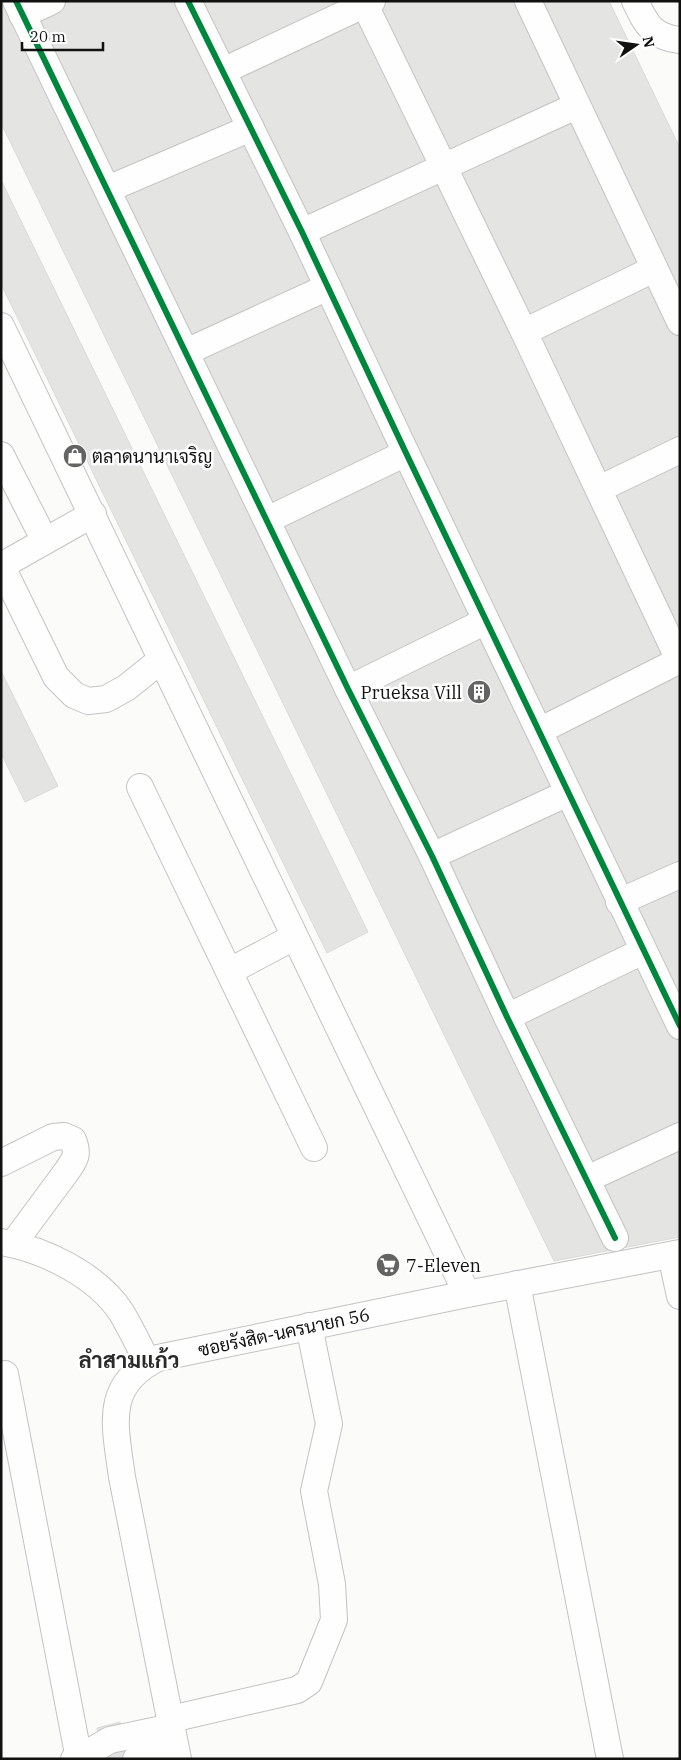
<svg xmlns="http://www.w3.org/2000/svg" width="681" height="1760" font-family="'IBM Plex Serif',Sarabun,serif">
<rect width="100%" height="100%" fill="#fbfbfa"/>
<g fill="#e4e4e3" stroke="#dbdbda">
<path d="M1,1H609L680,148V1237L554,1261L1,123Z"/>
<path d="M1,180L368,932L327,953L1,284Z"/>
<path d="M1,671L58,786L25,802L1,753Z"/>
<path d="M120,1722L128,1759H103L97,1728Z"/>
</g>
<g fill="none" stroke-linecap="round" stroke-linejoin="round">
<g stroke="#c3c3c2" stroke-width="28">
<g id="minor">
<path d="M16,1L348,689L432,856L507,1017L615,1238"/>
<path d="M188,1L302,232L406,453L680,1026"/>
<path d="M363,1L524,332L680,662"/>
<path d="M528,1L680,322"/>
<path d="M635,1C646,24 652,37 680,40"/>
<path d="M22,15L52,1"/>
<path d="M223,71L372,1"/>
<path d="M108,189L251,128"/>
<path d="M302,232L576,106"/>
<path d="M1,326L467,1294"/>
<path d="M524,332L654,269"/>
<path d="M186,352L328,287"/>
<path d="M1,455L45,541"/>
<path d="M599,489L680,450"/>
<path d="M267,520L406,453"/>
<path d="M1,565L56,677L74,695L88,701L106,699L126,688L161,660"/>
<path d="M1,566L93,514"/>
<path d="M348,689L486,621"/>
<path d="M539,731L680,660"/>
<path d="M140,787L314,1148"/>
<path d="M432,856L568,793"/>
<path d="M619,902L680,875"/>
<path d="M230,971L294,937"/>
<path d="M507,1017L643,951"/>
<path d="M1,1163L53,1137L64,1136L73,1140C79,1155 75,1159 67,1171L13,1244"/>
<path d="M587,1179L680,1136"/>
<path d="M1,1242C43,1249 97,1275 121,1312C131,1328 139,1346 148,1363"/>
<path d="M671,1255L680,1296"/>
<path d="M517,1284L610,1759"/>
<path d="M5,1374L79,1759"/>
<path d="M171,1719L297,1690L309,1682L334,1620L332,1584L314,1491L329,1424L309,1326"/>
<path d="M74,1759L79,1758L110,1740L172,1727"/>
<path d="M136,1759L176,1750"/>
<path d="M178,1759L122,1477C115,1425 103,1385 158,1358L467,1294L680,1253"/>
</g>
</g>
<use href="#minor" stroke="#fefefe" stroke-width="26"/>
<g stroke="#fff" stroke-width="9">
<g id="cycleway">
<path d="M16,1L348,689L432,856L507,1017L615,1238"/>
<path d="M188,1L302,232L406,453L680,1026"/>
</g>
</g>
<use href="#cycleway" stroke="#00873e" stroke-width="6"/>
</g>
<defs>
<g id="shop-disc" transform="scale(1.25)"><circle r="9.5" fill="#636362" stroke="#fff"/><path d="M-5-2.5h2.3a2.7 3.5 0 0 1 5.4 0H5L5.5 6h-11ZM-1.5-2.5h3a1.5 2.3 0 0 0-3 0Z" fill="#fff"/></g>
<g id="building-disc" transform="scale(1.25)"><circle r="9.5" fill="#636362" stroke="#fff"/><path d="M-4-6H4V6H1V3H-1V6H-4ZM-2.5-4.3h1.7v1.8h-1.7ZM.8-4.3h1.7v1.8H.8ZM-2.5-1h1.7V.8h-1.7ZM.8-1h1.7V.8H.8Z" fill="#fff"/></g>
<g id="supermarket-disc" transform="scale(1.25)"><circle r="9.5" fill="#636362" stroke="#fff"/><path d="M-6-5.5h2.5l.6 2H6L4.5 2H-2.5L-4.4-4H-6ZM-1.5 3.2a1.3 1.3 0 1 0 .1 0ZM3 3.2a1.3 1.3 0 1 0 .1 0Z" fill="#fff"/></g>
</defs>
<g fill-rule="evenodd">
<use href="#shop-disc" x="75" y="456"/>
<use href="#building-disc" x="479" y="692"/>
<use href="#supermarket-disc" x="388" y="1265"/>
</g>
<g text-anchor="middle" dominant-baseline="central" stroke-width="5" stroke-linejoin="round" paint-order="stroke">
<g font-size="18" fill="#111110" stroke="#fff" text-anchor="start">
<text x="92" y="456">ตลาดนานาเจริญ</text>
<text x="462" y="692" text-anchor="end">Prueksa Vill</text>
<text x="406" y="1265">7-Eleven</text>
</g>
<g font-size="18" fill="#111110" stroke="#fff">
<text transform="translate(284 1332) rotate(-12)">ซอยรังสิต-นครนายก 56</text>
</g>
<g font-size="22" font-weight="bold" fill="#2a2b28" stroke="#fff">
<text x="129" y="1359">ลำสามแก้ว</text>
</g>
</g>
<rect width="681" height="1760" fill="none" stroke="#111110" stroke-width="5"/>
<g transform="translate(636 45) rotate(77)" stroke="#ffffff" stroke-width="4" paint-order="stroke">
<path d="M0-4L9 19L0 12L-9 19Z" fill="#111110"/>
<text y="-8" font-size="14" font-weight="bold" text-anchor="middle" fill="#111110">N</text>
</g>
<path d="M22 42v8h81v-8" fill="none" stroke="#111110" stroke-width="2.5"/>
<text x="30" y="42" font-size="15" fill="#111110" stroke="#ffffff" stroke-width="4" paint-order="stroke">20 m</text>
</svg>
